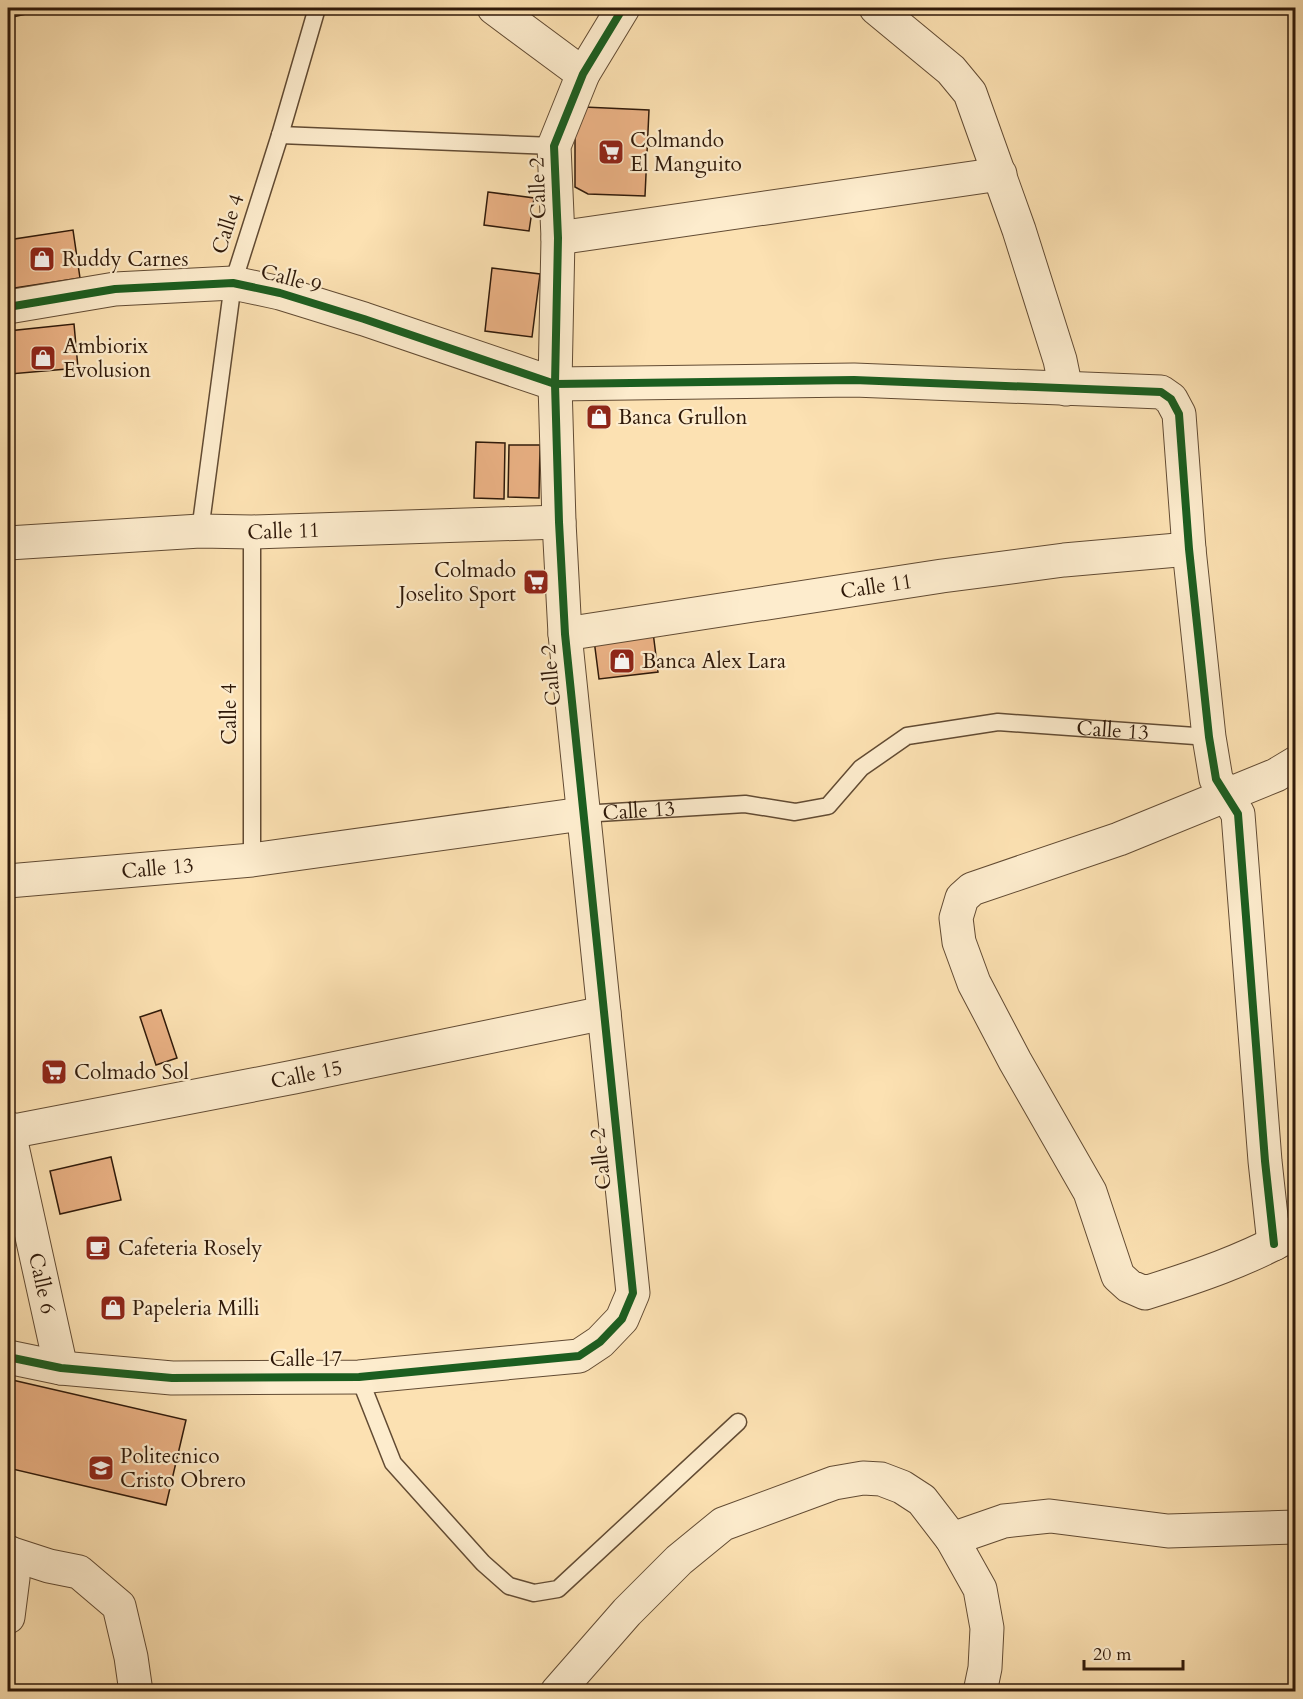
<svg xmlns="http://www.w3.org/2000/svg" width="1303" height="1699" font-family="Cardo,serif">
<rect width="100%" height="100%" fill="#fce1b2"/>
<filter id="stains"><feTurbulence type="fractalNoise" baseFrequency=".00333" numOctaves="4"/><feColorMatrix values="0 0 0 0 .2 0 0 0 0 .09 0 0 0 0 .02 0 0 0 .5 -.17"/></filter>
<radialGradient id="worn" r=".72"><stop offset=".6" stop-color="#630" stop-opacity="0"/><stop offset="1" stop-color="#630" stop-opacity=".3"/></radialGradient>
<g fill="#eab184" stroke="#2f1909" stroke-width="1.5">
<path d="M8,8H53L8,18Z"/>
<path d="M584,107L649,110L645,196L588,194L575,187V116Z"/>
<path d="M488,192L534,198L529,231L484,225Z"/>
<path d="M73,230L80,278L8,289V240Z"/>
<path d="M492,268L540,274L532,337L485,331Z"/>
<path d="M74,324L78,368L10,374L8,331Z"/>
<path d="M476,442L505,443L504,499L474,498Z"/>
<path d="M509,445H540L539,498L508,497Z"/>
<path d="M653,632L658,672L599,679L594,640Z"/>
<path d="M161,1010L177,1058L156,1065L140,1017Z"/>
<path d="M111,1157L121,1200L60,1214L50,1171Z"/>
<path d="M8,1379L186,1420L166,1505L8,1468Z"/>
</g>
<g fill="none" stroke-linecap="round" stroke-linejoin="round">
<g stroke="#624b33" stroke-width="19">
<g id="lane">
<path d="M280,135L554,146"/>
<path d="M200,531L233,283L280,135L317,8"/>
<path id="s1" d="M582,814L745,804L795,812L828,806L861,768L907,736L998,722L1209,737"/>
<path d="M252,860V532"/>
<path d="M359,1377L393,1463L483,1563L509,1586L534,1593L558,1589L738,1422"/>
</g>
</g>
<g stroke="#624b33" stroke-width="35">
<g id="street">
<path d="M494,8L583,74"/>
<path d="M876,8L951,70L970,93L1019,230L1060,360L1066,389"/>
<path d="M558,238L1000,174"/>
<path d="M8,307L115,289L233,283L280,293L364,319L555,384L854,380L1161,392L1171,399L1179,414L1189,549L1209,737L1216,779L1238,814L1265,1161L1274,1244"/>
<path id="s2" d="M8,543L200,531L252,532L559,522"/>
<path id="s3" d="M565,634L942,576L1064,560L1189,549"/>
<path id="s4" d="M8,881L252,860L582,814"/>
<path id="s5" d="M8,1128L61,1368"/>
<path id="s6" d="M9,1132L294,1077L604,1013"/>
<path d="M1294,1233C1247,1260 1196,1277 1145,1293L1129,1286L1118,1276L1090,1192L1015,1061L974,983L959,942L956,918L962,898L972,889L1119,839L1276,775L1296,763"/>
<path d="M8,1357L61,1368L172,1378L359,1377L579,1356L600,1342L622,1319L633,1293L565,634L559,522L555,384L558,238L554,146L583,74L623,8"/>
<path d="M952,1539L1004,1521L1050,1516L1168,1531L1296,1527"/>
<path d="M8,1552L9,1553L13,1578L8,1617"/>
<path d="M9,1553L49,1566L79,1572L119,1606L131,1657L136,1692"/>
<path d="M557,1692L627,1612L679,1560L723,1524L834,1483L863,1478L881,1479L902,1487L922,1500L952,1539L980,1589L987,1628L985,1668L980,1692"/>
</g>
</g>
<use href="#lane" stroke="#fdeccd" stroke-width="16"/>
<use href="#street" stroke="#fdeccd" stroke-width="33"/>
<g stroke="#fdeccd" stroke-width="11">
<g id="cycleway">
<path d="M8,307L115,289L233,283L280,293L364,319L555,384L854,380L1161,392L1171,399L1179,414L1189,549L1209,737L1216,779L1238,814L1265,1161L1274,1244"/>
<path d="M8,1357L61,1368L172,1378L359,1377L579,1356L600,1342L622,1319L633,1293L565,634L559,522L555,384L558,238L554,146L583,74L623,8"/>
</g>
</g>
<use href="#cycleway" stroke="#1b5e20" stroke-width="8"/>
</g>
<defs>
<g id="supermarket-square" transform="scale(1.35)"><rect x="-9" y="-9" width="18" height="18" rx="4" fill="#8f2418" stroke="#fdeccd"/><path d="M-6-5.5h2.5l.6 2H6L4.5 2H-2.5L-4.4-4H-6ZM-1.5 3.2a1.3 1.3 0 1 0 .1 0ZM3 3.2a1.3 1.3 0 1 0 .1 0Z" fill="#fff"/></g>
<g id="shop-square" transform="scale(1.35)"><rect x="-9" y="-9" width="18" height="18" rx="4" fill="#8f2418" stroke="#fdeccd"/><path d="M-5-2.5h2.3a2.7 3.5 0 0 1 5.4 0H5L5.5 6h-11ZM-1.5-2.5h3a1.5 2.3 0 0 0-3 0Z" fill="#fff"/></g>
<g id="cafe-square" transform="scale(1.35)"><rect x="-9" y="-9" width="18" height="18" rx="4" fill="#8f2418" stroke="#fdeccd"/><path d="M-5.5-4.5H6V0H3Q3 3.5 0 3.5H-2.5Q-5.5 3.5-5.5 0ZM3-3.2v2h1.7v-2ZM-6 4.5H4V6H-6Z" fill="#fff"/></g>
<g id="school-square" transform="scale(1.35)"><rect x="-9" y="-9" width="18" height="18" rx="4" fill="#8f2418" stroke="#fdeccd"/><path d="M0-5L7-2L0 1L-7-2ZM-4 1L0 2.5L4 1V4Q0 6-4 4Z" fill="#fff"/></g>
</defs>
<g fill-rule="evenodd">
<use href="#supermarket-square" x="611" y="152"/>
<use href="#shop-square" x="42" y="259"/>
<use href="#shop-square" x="43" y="358"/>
<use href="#shop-square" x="599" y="417"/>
<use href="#supermarket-square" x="536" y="582"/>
<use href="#shop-square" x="622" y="661"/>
<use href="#supermarket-square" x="54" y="1072"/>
<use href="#cafe-square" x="98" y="1248"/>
<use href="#shop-square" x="113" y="1308"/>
<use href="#school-square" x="101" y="1468"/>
</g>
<g text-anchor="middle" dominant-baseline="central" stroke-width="4.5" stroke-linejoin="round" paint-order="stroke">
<g font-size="21" fill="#2f1909" stroke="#fdeccd" text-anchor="start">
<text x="630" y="140">Colmando<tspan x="630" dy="24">El Manguito</tspan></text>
<text x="62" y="259">Ruddy Carnes</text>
<text x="63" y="346">Ambiorix<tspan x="63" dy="24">Evolusion</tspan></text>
<text x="618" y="417">Banca Grullon</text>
<text x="516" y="570" text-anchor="end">Colmado<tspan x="516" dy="24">Joselito Sport</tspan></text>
<text x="642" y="661">Banca Alex Lara</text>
<text x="74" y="1072">Colmado Sol</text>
<text x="118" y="1248">Cafeteria Rosely</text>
<text x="132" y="1308">Papeleria Milli</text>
<text x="120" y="1456">Politecnico<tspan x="120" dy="24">Cristo Obrero</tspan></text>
</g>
<g font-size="21" fill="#2f1909" stroke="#fdeccd">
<text transform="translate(538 188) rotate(-92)">Calle 2</text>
<text transform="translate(228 224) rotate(-72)">Calle 4</text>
<text transform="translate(291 279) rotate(15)">Calle 9</text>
<text stroke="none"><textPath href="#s2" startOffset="276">Calle 11</textPath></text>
<text stroke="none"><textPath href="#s3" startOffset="315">Calle 11</textPath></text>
<text transform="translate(551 675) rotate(-95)">Calle 2</text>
<text transform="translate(229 714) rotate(-90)">Calle 4</text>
<text stroke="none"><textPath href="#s1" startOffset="561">Calle 13</textPath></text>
<text stroke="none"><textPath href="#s1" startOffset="57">Calle 13</textPath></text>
<text stroke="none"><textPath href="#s4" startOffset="150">Calle 13</textPath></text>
<text stroke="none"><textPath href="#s6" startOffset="303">Calle 15</textPath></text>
<text transform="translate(601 1159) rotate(-96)">Calle 2</text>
<text stroke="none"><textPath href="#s5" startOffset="159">Calle 6</textPath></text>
<text x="306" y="1359">Calle 17</text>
</g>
</g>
<rect width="1303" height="1699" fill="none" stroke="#fce1b2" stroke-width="30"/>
<rect x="9" y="9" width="1285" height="1681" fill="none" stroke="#2f1909" stroke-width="3"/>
<rect x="15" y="15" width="1273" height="1669" fill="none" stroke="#2f1909" stroke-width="1.5"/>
<path d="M1084 1660v9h99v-9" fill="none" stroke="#2f1909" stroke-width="3"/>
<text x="1093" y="1660" font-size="18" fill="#2f1909" stroke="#fdeccd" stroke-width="4.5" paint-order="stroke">20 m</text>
<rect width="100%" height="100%" filter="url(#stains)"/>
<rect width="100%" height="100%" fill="url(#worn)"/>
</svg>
